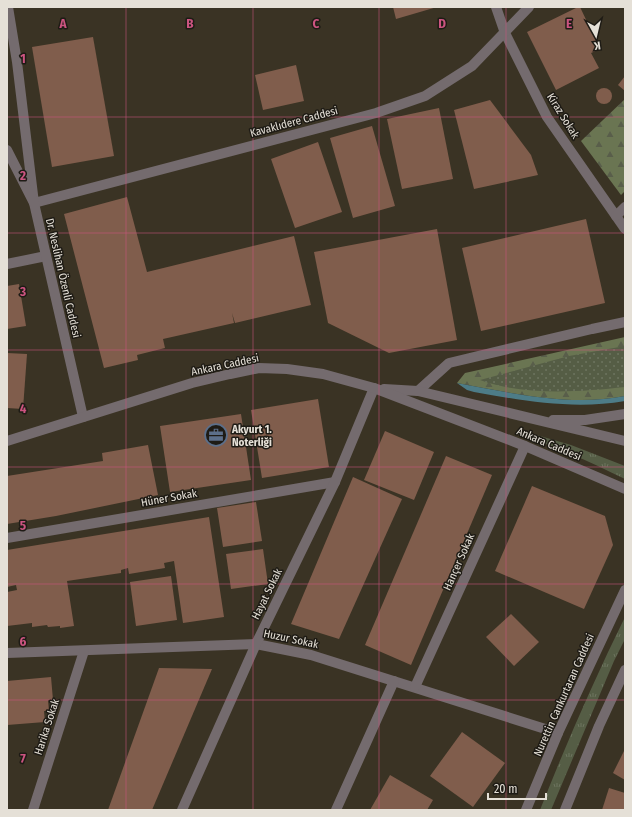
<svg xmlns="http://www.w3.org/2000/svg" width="632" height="817" font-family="'Fira Sans Condensed',sans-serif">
<defs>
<pattern id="grass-tufts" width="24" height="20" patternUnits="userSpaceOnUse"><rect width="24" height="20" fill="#555d45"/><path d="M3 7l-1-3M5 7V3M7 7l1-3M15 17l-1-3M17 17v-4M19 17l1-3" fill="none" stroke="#6d745f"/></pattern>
<pattern id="forest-firs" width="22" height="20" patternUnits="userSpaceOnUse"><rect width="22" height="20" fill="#6a7552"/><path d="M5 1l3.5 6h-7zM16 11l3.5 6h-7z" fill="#595e4a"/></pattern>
<pattern id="park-dots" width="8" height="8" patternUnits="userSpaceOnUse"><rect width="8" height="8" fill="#555d45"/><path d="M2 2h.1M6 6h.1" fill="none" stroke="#6d745f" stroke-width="1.8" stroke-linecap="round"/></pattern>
</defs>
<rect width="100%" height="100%" fill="#3a3324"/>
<g fill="url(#grass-tufts)">
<path d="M517,431L540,436L571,445L625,466V479C588,461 556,446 516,434Z"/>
<path d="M625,617V639L614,661L551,810H540C566,744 594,680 625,617Z"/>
</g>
<g fill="url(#forest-firs)">
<path d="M625,99V191L621,195L581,141Z"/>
<path d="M625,337V396C569,407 512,393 457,383L465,373Z"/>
</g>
<path fill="url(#park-dots)" d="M625,346V387C580,392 523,396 480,380L569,356Z"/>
<path fill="#4d7c87" d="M457,383C512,393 569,407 625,396V401C574,410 525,401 474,392L467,390Z"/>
<g fill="#805d4c">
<path d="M393,7H437L396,19Z"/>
<path d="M578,7H580L600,49L591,53L599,68L556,90L527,32Z"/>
<path d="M93,37L114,156L52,167L32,47Z"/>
<path d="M296,65L304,101L263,110L255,75Z"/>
<path d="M625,76V91L618,85Z"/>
<circle cx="604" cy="96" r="8"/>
<path d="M490,100L531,155L538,175L474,189L454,110Z"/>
<path d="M439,108L453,179L402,189L387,119Z"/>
<path d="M372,126L395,206L353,218L330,138Z"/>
<path d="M318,142L342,212L295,228L271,159Z"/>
<path d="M127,197L147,272L294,236L311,305L235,323L232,313L234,323L163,339L165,348L137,355L138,360L104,368L64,214Z"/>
<path d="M586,219L605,303L481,331L462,248Z"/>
<path d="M437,229L457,340L389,353L328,323L314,252Z"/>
<path d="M19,284L26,326L7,329V286Z"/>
<path d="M7,353L27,354L23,409L7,408Z"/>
<path d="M318,399L329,467L262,478L251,410Z"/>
<path d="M241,414L251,480L170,492L160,426Z"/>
<path d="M385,431L434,452L414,500L364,480Z"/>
<path d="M148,445L158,495L56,516L7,524V476L103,461L102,453Z"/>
<path d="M446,456L492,475L411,665L365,645Z"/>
<path d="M353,477L402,499L339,639L291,624Z"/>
<path d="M532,486L605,516L613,545L584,609L495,571Z"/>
<path d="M256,502L262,541L223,547L217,508Z"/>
<path d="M209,517L224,617L183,623L174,561L164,563L165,568L129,574L128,568L121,570V573L67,581L74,626L60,628V626L48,627L47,625L32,627V623L7,626V592L17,590L16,585L7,587V550Z"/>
<path d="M263,549L268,584L231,589L226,554Z"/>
<path d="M171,576L177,620L136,626L130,582Z"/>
<path d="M511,614L539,642L514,666L486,637Z"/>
<path d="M159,668L212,669L152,810H108Z"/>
<path d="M51,677L53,700H48L49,711H44L45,722L7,725V681Z"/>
<path d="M462,732L505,763L473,807L430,776Z"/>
<path d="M625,749V780L613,773Z"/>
<path d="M390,775L433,800L427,810H370Z"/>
<path d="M609,788L625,793V810H602Z"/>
</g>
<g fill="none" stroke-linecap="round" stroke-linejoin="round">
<g stroke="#746b6e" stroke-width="10">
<path d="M496,7L505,33L547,117L625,229"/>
<path d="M616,216L625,207"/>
<path d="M7,264L46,256"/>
<path d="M418,391L449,363L592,329L625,322"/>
<path d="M7,538L335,482"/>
<path d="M7,653L256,644L311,655L558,733"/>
<path d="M415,687L525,446"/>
<path d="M33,810L84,651"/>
<path d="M182,810L256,644L335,482L374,388"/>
<path d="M336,810L394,681"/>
</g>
<g stroke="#746b6e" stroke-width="10">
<path d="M8,7L17,62L34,203L376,113L425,96L472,66L529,7"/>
<path d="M7,150L34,203L83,417"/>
<path d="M384,389L418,391L625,441"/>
<path d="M553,420H585L625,414"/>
<path d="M7,441L192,383L230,374L259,368L287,369L323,374L374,388L525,446L625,489"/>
<path d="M526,810L558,733L625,590"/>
<path d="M565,810L599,726L625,670"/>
</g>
</g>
<path fill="none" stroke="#cc5480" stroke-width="1" stroke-opacity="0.55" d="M126,7V810M253,7V810M379,7V810M506,7V810M7,117H625M7,233H625M7,350H625M7,467H625M7,584H625M7,700H625"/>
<defs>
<g id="office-ring" transform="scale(1.15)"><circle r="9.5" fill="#1e1b15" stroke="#5c6f8a" stroke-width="1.5"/><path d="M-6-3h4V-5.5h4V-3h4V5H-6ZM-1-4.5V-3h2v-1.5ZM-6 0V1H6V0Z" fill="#5c6f8a"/></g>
</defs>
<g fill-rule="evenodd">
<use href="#office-ring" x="216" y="435"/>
</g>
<g text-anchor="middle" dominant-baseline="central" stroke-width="3" stroke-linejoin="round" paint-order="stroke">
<g font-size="11" fill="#e5e0d7" stroke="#1e1b15">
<text transform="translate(563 116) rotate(58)">Kiraz Sokak</text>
<text transform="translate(294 122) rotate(-15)">Kavaklıdere Caddesi</text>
<text transform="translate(63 278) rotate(77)">Dr. Neslihan Özenli Caddesi</text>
<text transform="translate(225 365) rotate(-12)">Ankara Caddesi</text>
<text transform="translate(549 444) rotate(23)">Ankara Caddesi</text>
<text transform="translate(169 498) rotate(-10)">Hüner Sokak</text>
<text transform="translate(459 562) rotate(-66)">Hançer Sokak</text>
<text transform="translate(267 594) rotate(-64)">Hayat Sokak</text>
<text transform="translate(291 639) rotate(12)">Huzur Sokak</text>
<text transform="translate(564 695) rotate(-66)">Nurettin Cankurtaran Caddesi</text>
<text transform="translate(47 727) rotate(-72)">Harika Sokak</text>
</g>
<g font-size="11" font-weight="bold" fill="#e5e0d7" stroke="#1e1b15" text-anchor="start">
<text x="232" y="429">Akyurt 1.<tspan x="232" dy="13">Noterliği</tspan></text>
</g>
</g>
<g font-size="13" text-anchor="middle" font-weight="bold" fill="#cc5480" stroke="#1e1b15" stroke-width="3" stroke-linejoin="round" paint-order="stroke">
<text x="63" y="28">A</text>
<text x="190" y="28">B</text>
<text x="316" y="28">C</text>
<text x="442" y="28">D</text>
<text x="569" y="28">E</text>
<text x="23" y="63">1</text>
<text x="23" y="180">2</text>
<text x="23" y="296">3</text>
<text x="23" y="413">4</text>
<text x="23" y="530">5</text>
<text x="23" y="646">6</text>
<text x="23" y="763">7</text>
</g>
<rect width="632" height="817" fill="none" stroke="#e5e0d7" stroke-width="16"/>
<g transform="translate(596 36) rotate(172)" stroke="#1e1b15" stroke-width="3" paint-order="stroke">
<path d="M0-3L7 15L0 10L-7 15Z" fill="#e5e0d7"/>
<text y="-6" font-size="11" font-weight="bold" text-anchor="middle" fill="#e5e0d7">K</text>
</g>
<path d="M488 793v6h58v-6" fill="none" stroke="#e5e0d7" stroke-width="2"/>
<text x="494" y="793" font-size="12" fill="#e5e0d7" stroke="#1e1b15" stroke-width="3" paint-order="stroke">20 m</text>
</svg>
